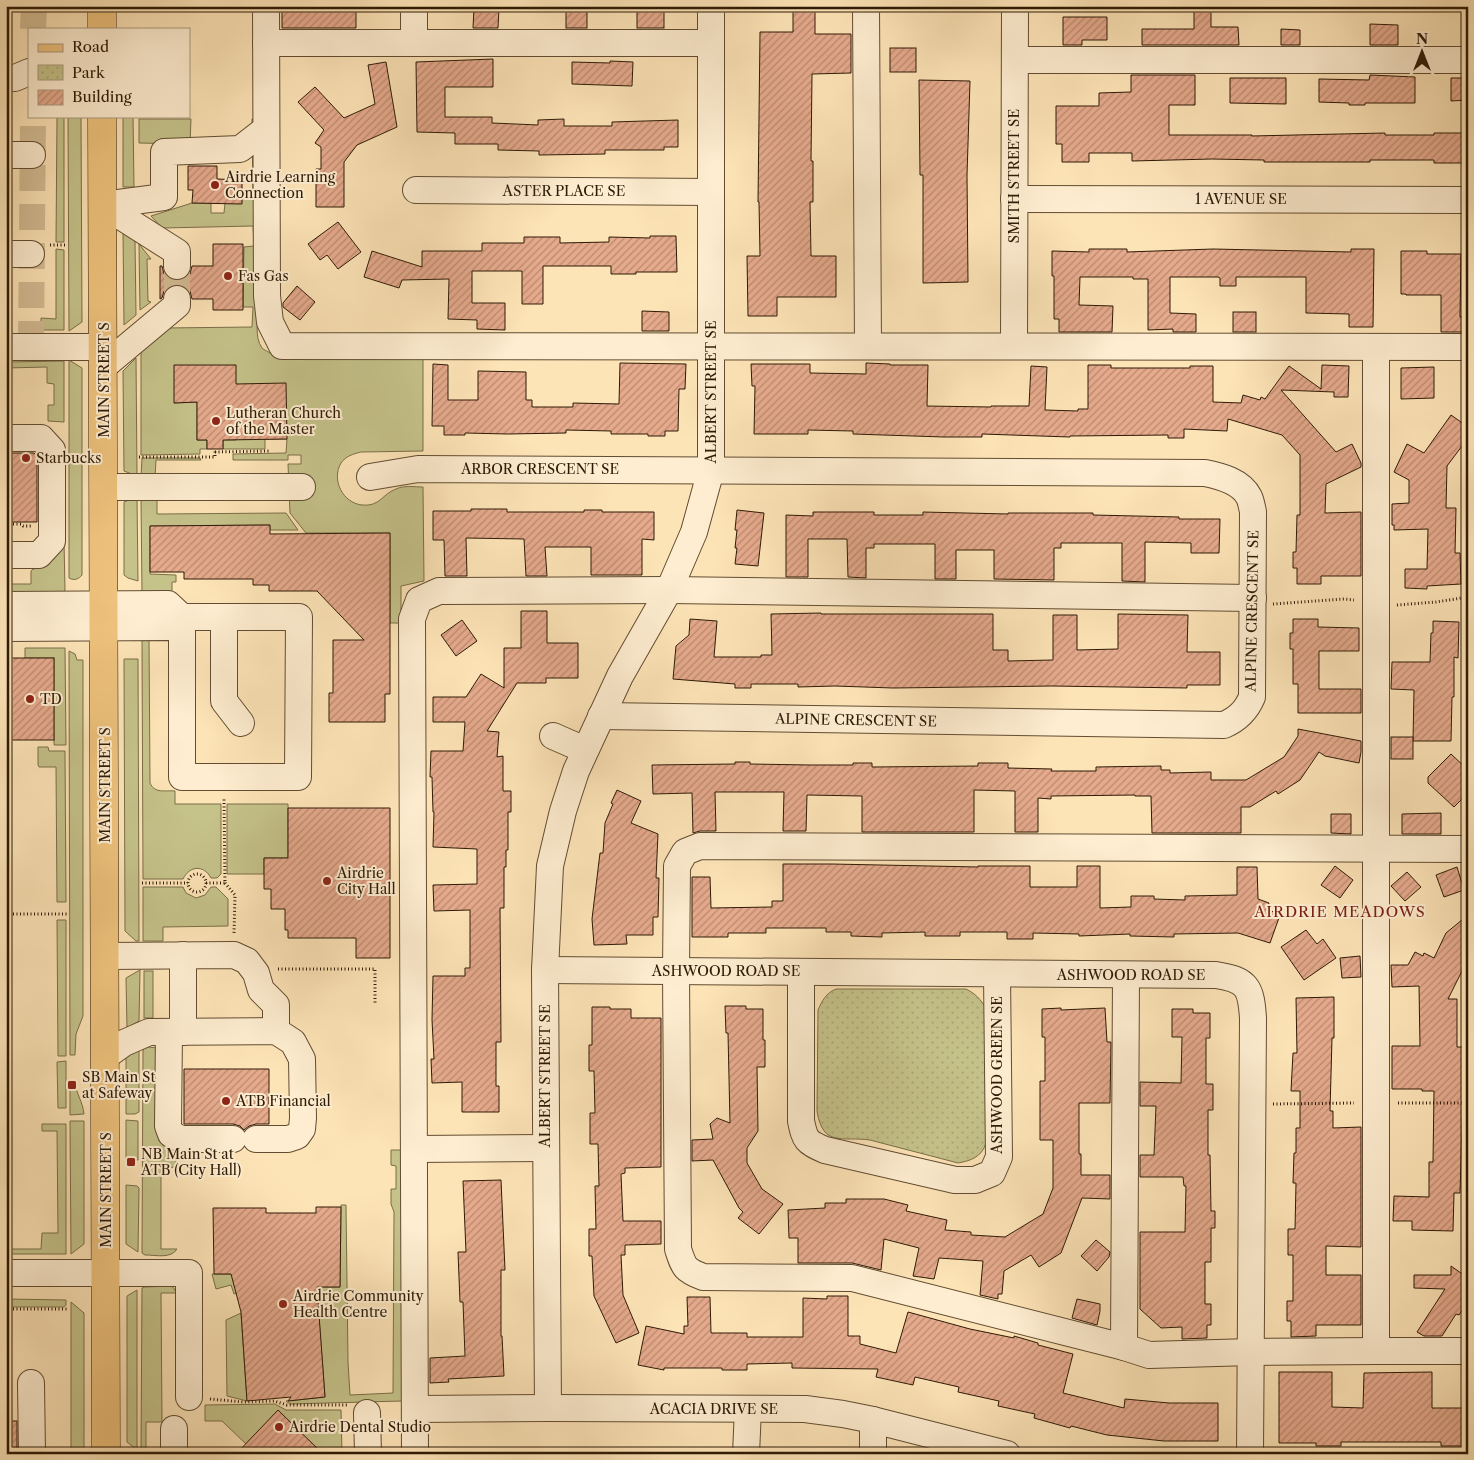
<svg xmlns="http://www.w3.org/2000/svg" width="1474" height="1460" font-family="'Libre Caslon Text',serif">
<defs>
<pattern id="park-dots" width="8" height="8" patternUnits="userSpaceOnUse" patternTransform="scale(1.25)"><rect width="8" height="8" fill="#c5c28a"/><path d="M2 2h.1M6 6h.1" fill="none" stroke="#aaa676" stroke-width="1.8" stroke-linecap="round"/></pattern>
<pattern id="building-hatch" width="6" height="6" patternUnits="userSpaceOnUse" patternTransform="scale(1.25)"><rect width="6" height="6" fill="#e6aa8d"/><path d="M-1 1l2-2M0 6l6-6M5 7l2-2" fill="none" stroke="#bb8a71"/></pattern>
</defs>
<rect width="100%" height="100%" fill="#fde4b7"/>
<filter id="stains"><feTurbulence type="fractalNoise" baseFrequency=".004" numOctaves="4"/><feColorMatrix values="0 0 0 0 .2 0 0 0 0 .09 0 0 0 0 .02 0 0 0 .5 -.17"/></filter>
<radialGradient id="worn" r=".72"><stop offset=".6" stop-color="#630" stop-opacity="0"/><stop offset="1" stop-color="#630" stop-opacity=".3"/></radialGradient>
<g fill="#c5c28a" stroke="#7a6e48">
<path d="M57,116H64V242H56Z"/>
<path d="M68,116H81L82,322L69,331Z"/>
<path d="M123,116H133L134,187H123Z"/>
<path d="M139,119H191L190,144L139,143Z"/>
<path d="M252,119H258L259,305C258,318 254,337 262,348C264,350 267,351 270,353H423V451L361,452C353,454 346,456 341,463C331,480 343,503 362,505C380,507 382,494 396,489C404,485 415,487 423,487L424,581L401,586V623H390V533H306L290,513L288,464H301V455H288V460H233V454L286,453L287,439H265V449H223V440H236L235,365L174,403L197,402V440H207V449H200V454L141,455V351L164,328L252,327L253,307H243L244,247L254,246L253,226L162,228L151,216L192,203H211V213H224L225,203L242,194L253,193Z"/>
<path d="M123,231L135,240L136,315L124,325Z"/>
<path d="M139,244L151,259H147L148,301L151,302L140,310Z"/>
<path d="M56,249L64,250V330H44L41,326V318L56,319Z"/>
<path d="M136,358L137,476L124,471L123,371Z"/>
<path d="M69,360L82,368V575C79,579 74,581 69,578Z"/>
<path d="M64,361V422L48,421V405H54V384L47,383V367L6,368V362Z"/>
<path d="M142,458H200L201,460H156L155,477H141Z"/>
<path d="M137,497L138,581L128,578L124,575V502Z"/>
<path d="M141,497L157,500V514L286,513L298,530H270V525L150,526V574L176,575V582H172V595L142,594Z"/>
<path d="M64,541L65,590L63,593H6V584H31V571L33,569C53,566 56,556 64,541Z"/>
<path d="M149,636L150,783C155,794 165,790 175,791V804H221V874L217,878H211C204,865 190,865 183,879H143L142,637Z"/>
<path d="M25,648H65L66,745H54V658H25Z"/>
<path d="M69,651L75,654L77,660H83V1016L76,1034L75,1055H70Z"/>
<path d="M124,659H138L139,941H136L125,931Z"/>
<path d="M38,747H48L49,751H65L66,902H57L56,767H39L38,765Z"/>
<path d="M227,804H288V858H264V874H227Z"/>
<path d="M143,887H183L186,893L196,898L205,895L211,887H216L228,899V926L163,927V941H143Z"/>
<path d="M57,920H66V1056H58Z"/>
<path d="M140,970L139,1021L127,1028L126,978Z"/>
<rect x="144" y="971" width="9" height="47"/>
<path d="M149,1047L157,1048L159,1141L165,1146H170L171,1151H176V1167L161,1168V1249H177C171,1259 156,1255 145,1255L142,1253L143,1049Z"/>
<path d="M139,1049V1112L135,1114H126V1056Z"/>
<path d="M66,1061V1108H58L57,1062Z"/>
<path d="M70,1082H75C76,1094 83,1102 84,1114L70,1115Z"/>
<path d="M126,1120L138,1121V1160H126Z"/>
<path d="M70,1121H84V1244L71,1254Z"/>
<path d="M42,1124H66V1254H6V1249H41L42,1233H58L57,1131H42Z"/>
<path d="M391,1150H402V1401L290,1404L286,1401L325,1397L318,1305L315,1287H340L341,1205H346L348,1362L350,1395L393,1393L394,1212L391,1204V1189H396V1166L391,1165Z"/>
<path d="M126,1185L137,1186L139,1188L138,1252L126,1244Z"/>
<path d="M212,1274H251V1290L234,1294L231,1285L216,1289Z"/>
<path d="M172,1286L177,1293H161L162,1422H146V1451L143,1452L141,1451L142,1288L144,1287Z"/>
<path d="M137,1290V1450L127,1442V1296Z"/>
<path d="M6,1299L66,1300V1305L64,1307H6Z"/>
<path d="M71,1302L84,1313V1454H71Z"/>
<path d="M241,1313L247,1401L227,1396L226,1320Z"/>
<path d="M275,1404L286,1410H341L342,1454H323L278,1411L246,1444L222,1421H205V1405Z"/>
</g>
<path fill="url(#park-dots)" stroke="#7a6e48" d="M836,989H966C976,994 980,999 986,1008V1143C982,1157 970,1161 958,1163L870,1140C842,1136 823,1148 817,1111L818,1010C822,1001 826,993 836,989Z"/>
<g fill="url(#building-hatch)" stroke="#2e1a06">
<rect x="566" y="6" width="21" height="22"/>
<rect x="637" y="6" width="27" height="22"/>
<path d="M793,6H815V34H851V73L812,74L811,161H813V202H810L811,256H836V297H777V316H748L747,256H760L759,202H758L760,32H793Z"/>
<path d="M1194,6H1211V27H1238L1239,45H1142V29H1194Z"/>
<path d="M282,8L356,9V28H282Z"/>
<path d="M474,8H499L498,28H473Z"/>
<path d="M1063,17H1107V40H1082V45H1063Z"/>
<path d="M1370,24L1398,25V45H1370Z"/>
<path d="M1281,29L1300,30V45H1281Z"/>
<rect x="890" y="48" width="26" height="24"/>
<path d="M493,59V87H445V117H492V123L538,125V120L564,119V126H612V122L678,120V147H664V150H605V154L539,155V151L498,150V144H455V133L417,132L416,62Z"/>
<path d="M610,61L633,62L632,86L572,84V62L610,63Z"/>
<path d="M386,62L397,127L357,145L344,162V207H316V169H321V147L315,143L324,130L298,102L315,87L344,118L375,104L368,65Z"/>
<path d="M1131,75H1195V105H1169V135H1252V136L1385,133V135H1434V133H1468V163H1434V160H1370V162H1264V160L1212,159L1132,161V153H1089V162H1062V144H1056V106H1099V93L1131,92Z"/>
<path d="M1370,75L1415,77V103H1365V105H1349V103L1319,102V79L1369,80Z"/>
<path d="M1230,78H1286V104L1230,103Z"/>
<path d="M1451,78H1468V100L1451,101Z"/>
<path d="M919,80L970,81L967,175L968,282L923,283V175H920Z"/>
<path d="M188,166H217V179L242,180V204L192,203L193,190H188Z"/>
<path d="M338,222L361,252L338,269L327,255L320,260L308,244Z"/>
<path d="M650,236H676L677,272H636V274H611V266H543V304H522V271H472V303H505V330L477,329V320L448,319L449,279L402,280L399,288L364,277L372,251L422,267V251H482V243H524V237H560V243L609,242V237L650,238Z"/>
<path d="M213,244H243V310H213V299H192L190,291L184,286L177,284L169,286L164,291L162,298L160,299V266H162L164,274L170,279L177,281L184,279L190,274L192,266H213Z"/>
<path d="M1089,249H1127V252L1213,249L1351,252V249H1374L1373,327H1349V314L1306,313V277H1236V286H1220V278L1218,277H1170V313L1196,314V332H1173V329L1148,330V279H1133V277H1080L1079,305L1113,306L1112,332H1059V319H1054V276H1052V251L1089,252Z"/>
<path d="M1401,251H1427V254H1461L1460,317H1467L1466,332H1441V295H1406V294H1401Z"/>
<path d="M297,286L315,302L300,320L283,307V303Z"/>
<path d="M642,311L669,312V331H642Z"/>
<rect x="1233" y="312" width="23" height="20"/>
<path d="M620,363L686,364L685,389H679L678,431H665V436H648V434H611V431L566,430V433L508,434L465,433V435H444V426H432L433,364L448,365V400H478V371L526,372V400H532V407H573V403L619,404Z"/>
<path d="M866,363L890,364V365H928L927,406L991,407V406H1029L1031,366L1047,367L1045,410L1078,411V409H1088V365H1111V368H1190V366H1213V402L1241,403L1243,395L1260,400L1261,397L1265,399L1289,366L1321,389L1322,365L1349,366L1348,397H1334V392L1281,390L1336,452L1352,444L1361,463V467L1326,484L1325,513L1361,512V576H1321V584H1297V568H1293V552H1296L1297,515H1300V455L1282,435L1228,419L1227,431L1184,429V438H1168V435L1070,436V437L982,434V437H944L853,434V431L808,430V434H754L755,386H752L751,364H810V373L866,374Z"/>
<path d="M174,365H236V384L286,383L287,439L223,440V449H207V440H197V402L174,403Z"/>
<path d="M1434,367V398L1401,399V368Z"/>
<path d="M1451,415L1468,427V438L1447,466L1446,508H1456L1455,553H1460L1461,584L1427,586V589L1405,588V569H1427L1428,529L1394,530V525H1392V504L1409,503V480L1394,472L1407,444L1424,453Z"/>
<path d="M6,453H34L37,456V522H6Z"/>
<path d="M471,509H507V512H584V510H602V512H654V540L642,539V575H591V547H545L547,576H526L524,539L466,538L467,576H445L444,540H433V511H471Z"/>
<path d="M737,510L764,513L758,566L735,564L737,548H735L737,530H735Z"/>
<path d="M813,512H874V515H923V512L1008,514V513H1093V515L1179,517V519H1220L1219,553H1191V543L1145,542V582L1122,581V543H1061V548H1054V580L994,579V550H956V579H935V544H874V548H866V578L848,577L847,539H808V577H786V515L813,516Z"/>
<path d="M270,525V534L390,533V694H385V722H329V693H333V640H364L317,591H269V585H253V579H184V572H150V526Z"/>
<path d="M521,611H547V643H578V678H546V683H517L487,731L499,732L497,757L503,756V791H511V812H508V850H506V867H504V908H500L501,1042H496V1086H499V1112H462V1082L432,1083L431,1059H434L432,1020L433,976H465V968H470V910L434,911L433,885L477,884V849L433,847L434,812H433L432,777H430L431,751H463L465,722H433V697H466L481,674L504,688V648H521Z"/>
<path d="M821,613V614H993V650H1008V661L1053,660V615H1077V650L1118,649V614L1188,615L1187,652H1220V685H1187V688L1052,686L893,688L835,686L798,687V684H751V688H735V684L673,679L676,646L689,635L690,619L717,621L714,657H761V655H772L771,614Z"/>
<path d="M1293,619H1318V627L1359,628V651H1319V689H1361V713H1298V684H1293V649H1290V633H1293Z"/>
<path d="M462,620L477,641L456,656L441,635Z"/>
<path d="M1433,621L1459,622L1458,658L1454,657V697H1452L1451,741H1413L1414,690L1391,689L1392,662H1430L1431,633H1433Z"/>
<rect x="6" y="658" width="48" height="82"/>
<path d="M1298,729L1361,741V752L1359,763L1325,756L1319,752L1300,780L1278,794L1276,791L1250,807H1241V833H1152L1151,796H1135V795L1051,796V799L1038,798V832H1015V791L974,790V832H862V796L807,795L806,831H783L784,792H715L716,831H700L693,833L692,793L653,794L652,765L735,764V762H750V764L809,765H853V763H872V767L978,766V763H1008V768L1052,769L1051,771H1096V767L1161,766V770H1170V773L1211,772V780H1246L1284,757L1298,736Z"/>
<rect x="1391" y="737" width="22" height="22"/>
<path d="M1451,754L1468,770V793L1454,807L1428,783V777Z"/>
<path d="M617,790L641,801L631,823L658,834L656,878H659L658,917H653V935H626L627,944L594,945L592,919L600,853H603L605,823L613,804L611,803Z"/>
<path d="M288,808H390V958H356V938H288V930H285V909H271V889H264V858H288Z"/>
<path d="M1441,813V834H1402V814Z"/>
<path d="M1331,814H1351V834L1331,833Z"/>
<path d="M783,864H832L978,867V866H1030V887H1077V866H1100V908L1131,907V896H1154V899L1185,900V896L1237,895V867H1257L1258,899L1269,903L1267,909L1280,915L1270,943L1238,933L1174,934V937L1130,936V934L1079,936V934L1033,933V939H1007V932H960V936H925V932L882,933V937L851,936V932H826V928H766V933H728V937H692V877H710L711,908L772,907V901H783Z"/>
<path d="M1335,866L1353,880L1340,898L1321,885Z"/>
<path d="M1457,867L1464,890L1444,897L1436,875Z"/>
<path d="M1407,872L1421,887L1405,901L1391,886Z"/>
<path d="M1468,915V959L1448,999H1457V1047H1465V1091H1463L1460,1193H1454L1453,1231L1412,1230V1221H1393L1394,1196L1429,1197V1162H1433L1434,1091H1422V1089H1392V1046H1420L1419,986L1392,987L1391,965H1408L1415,952L1423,956L1424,953L1434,958L1446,933Z"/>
<path d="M1306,930L1317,944L1323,939L1336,958L1304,980L1281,947Z"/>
<path d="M1360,956L1361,977L1342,978L1340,958Z"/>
<path d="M1334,997V1038H1332L1330,1111H1333V1128L1361,1127V1247L1326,1246V1275H1361V1325H1316V1336L1291,1337V1321H1287V1301H1293V1255H1288V1229H1295L1296,1183H1293L1294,1153H1296V1128H1300V1091H1291L1293,1053H1297L1296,998Z"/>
<path d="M725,1006H746V1009H763V1040H765V1067H757L758,1131L747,1148V1163L762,1189L783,1204L759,1234L738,1218L743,1212L739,1208L713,1160L692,1161V1140L713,1139L710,1124L717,1118L730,1123L728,1033H726Z"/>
<path d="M592,1007H610V1009H631V1018H661V1167L625,1168V1173L621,1174L623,1221H661V1244L625,1245V1255H621L623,1295L639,1333L616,1343L594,1296L592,1256H589V1229H596L595,1186H599L598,1144H590V1113H595L594,1071H589V1045H592Z"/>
<path d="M1061,1008V1010L1105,1008L1107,1042H1111L1110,1103H1079V1154H1081V1175H1110V1199L1082,1198L1061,1253L1039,1267L1031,1255L1004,1271L1002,1294H998V1299L980,1295L983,1261L939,1258L934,1279L913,1276L919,1248L884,1239L881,1270L852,1263H798V1238H789L788,1210L825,1208V1203H846V1199H884L908,1205L906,1211L947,1220L945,1230L971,1232V1235L1005,1237L1043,1214L1053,1188V1140H1040V1081H1045V1037H1042V1009Z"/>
<path d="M1172,1009H1193V1013H1210V1038H1206V1084H1213V1110H1208V1155H1210L1211,1211H1215V1228H1211V1262H1205V1304H1211V1325H1207V1338L1182,1339V1327L1161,1328L1140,1309V1232H1185L1186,1186H1184L1183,1177H1140V1155H1154L1156,1106H1140V1082L1181,1083L1182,1037H1172Z"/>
<path d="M184,1069H269V1124H256L249,1126L244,1130L240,1126L233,1124H184Z"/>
<path d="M501,1180L505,1270H501V1336H502L504,1376L448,1379L449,1382L430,1383V1358L465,1356L463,1302H460L458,1252H466L463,1181Z"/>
<path d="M316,1207H341L340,1287H317L325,1397L288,1401L291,1397L247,1401L241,1312L231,1274H214L213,1208H266V1213H316Z"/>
<path d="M1096,1240L1110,1252L1109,1257L1097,1271L1081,1256Z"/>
<path d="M1451,1266L1468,1278V1301L1459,1315L1456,1314L1442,1336H1424L1417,1332L1445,1289L1414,1288V1275H1451Z"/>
<path d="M827,1296H848V1336H860V1344L896,1353L908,1312L970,1329L1014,1338V1336L1038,1343V1345L1073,1354L1063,1393L1124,1408L1125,1399L1169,1403H1218V1441H1164L1107,1435L1071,1426L1070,1428L1034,1418L1035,1414L998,1406L999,1401L958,1392L959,1387L915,1377L913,1385L876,1377L878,1369L792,1368V1363L747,1364V1370H722V1368H664V1370L638,1365L646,1326L684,1334V1326H688L687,1297H710L711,1333H747V1337H803V1298L827,1299Z"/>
<path d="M1077,1299L1100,1304V1311L1097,1325L1072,1318Z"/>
<path d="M1279,1372H1332V1407L1363,1408L1364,1373L1432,1372V1408H1467V1446H1441V1442H1341V1446H1316V1443H1279Z"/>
<path d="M278,1410L323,1454H236Z"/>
<rect x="6" y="1421" width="11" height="33"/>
</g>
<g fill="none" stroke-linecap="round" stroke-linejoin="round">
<g stroke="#d4bc94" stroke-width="26" stroke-dasharray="26 13" stroke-linecap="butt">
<path d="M33,29L34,6"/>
<path d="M177,266V299"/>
<path d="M31,347L33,116"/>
</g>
<g stroke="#624c32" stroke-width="28">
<g id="minor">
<path d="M266,6L267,296L270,322L282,346L1468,347"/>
<path d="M866,6L868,346"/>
<path d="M266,43H711"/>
<path d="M414,43V6"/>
<path d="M1015,60H1468"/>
<path d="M6,78H15L29,72"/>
<path d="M6,155H32"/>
<path d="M416,190L711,192"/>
<path d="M1014,199L1468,200"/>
<path d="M6,254H31"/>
<path d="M177,266V252L103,205L164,197V152L240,149L266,129"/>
<path d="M1014,346L1015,6"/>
<path d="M6,347H104"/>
<path d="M1376,347V1351H1468"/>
<path d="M104,366L177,305V299"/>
<path d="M6,438H41L52,450V541L39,555H6"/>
<path d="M370,477L418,469L1205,473C1220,476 1241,481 1249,497C1251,501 1252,507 1253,512L1252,697C1246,711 1238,719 1224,725L601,716"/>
<path d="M104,487H302"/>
<path d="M6,605L168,604L182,617V777H298L299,617H182L168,627L6,628"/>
<path d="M224,617V701L241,723"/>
<path d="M553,736L585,750"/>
<path d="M106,956L234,955L247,961L256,973L261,990L276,1005V1031"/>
<path d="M545,970L1216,975C1248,980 1251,988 1253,1018L1250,1454"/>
<path d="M801,972V1121C805,1140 806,1142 825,1150L955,1180H975L992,1173L999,1157L997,974"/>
<path d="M1126,975L1124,1347L1149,1355L1251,1352L1376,1351"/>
<path d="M169,1032L168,1126L171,1134L181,1139H233"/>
<path d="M183,1032V955"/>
<path d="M106,1056L124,1043L149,1032L276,1031L293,1042L302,1059L303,1118L302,1129L297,1136L288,1139H256"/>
<path d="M415,1149L546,1148"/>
<path d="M6,1273H189V1397"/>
<path d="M1124,1347L852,1278L703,1277C685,1270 684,1268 678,1249L676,971L677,866L685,852L700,846L1468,849"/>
<path d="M31,1383L32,1454"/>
<path d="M548,1408L545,970L550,866L563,811L576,771L620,676L669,590L694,532L711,470V6"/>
<path d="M415,1409L548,1408L805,1409L843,1414L873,1420L1007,1454"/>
<path d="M367,1413L368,1454"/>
<path d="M873,1420V1454"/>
<path d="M174,1454V1429"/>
<path d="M415,1454L412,619L419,600L439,591L669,590L1253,598"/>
<path d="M746,1454L748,1409"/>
</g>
</g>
<g stroke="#2e1a06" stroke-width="29">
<g id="major">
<path d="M102,6V29"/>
<path d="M102,116L106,1454"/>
</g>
</g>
<g stroke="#2e1a06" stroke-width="3" stroke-dasharray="1 2.5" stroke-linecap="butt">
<path d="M6,32H10"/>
<path d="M50,245H66"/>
<path d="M215,452L269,451"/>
<path d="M139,457H215V449"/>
<path d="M6,524H21L23,526H31"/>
<path d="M1273,604L1344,599L1354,600"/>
<path d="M1397,605L1436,602L1468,597"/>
<circle cx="197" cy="883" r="9"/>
<path d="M142,883H188"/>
<path d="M206,883H225L224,799"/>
<path d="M225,883L235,895L234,933"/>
<path d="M6,914H67"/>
<path d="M278,969H375V1004"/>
<path d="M1398,1103H1468"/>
<path d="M1273,1104L1354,1103"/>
<path d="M6,1309H69"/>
<path d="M210,1399L243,1402L274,1401L287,1405H347"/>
</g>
<use href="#minor" stroke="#feedd0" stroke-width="26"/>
<use href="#major" stroke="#eec27c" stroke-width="28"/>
</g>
<g fill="#8f2418" stroke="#feedd0" stroke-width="2">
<circle cx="215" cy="185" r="5"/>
<circle cx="228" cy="276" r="5"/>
<circle cx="216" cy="421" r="5"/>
<circle cx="26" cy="458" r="5"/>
<circle cx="30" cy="699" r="5"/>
<circle cx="327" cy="881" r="5"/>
<rect x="67" y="1080" width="10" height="10" rx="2.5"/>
<circle cx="226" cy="1101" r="5"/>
<rect x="126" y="1157" width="10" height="10" rx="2.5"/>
<circle cx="283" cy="1304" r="5"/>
<circle cx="279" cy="1427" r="5"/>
</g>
<g text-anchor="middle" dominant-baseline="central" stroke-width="4" stroke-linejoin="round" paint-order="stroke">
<g font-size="14" fill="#2e1a06" stroke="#feedd0">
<text transform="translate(1014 176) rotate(-90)">SMITH STREET SE</text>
<text x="564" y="191">ASTER PLACE SE</text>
<text x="1241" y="199">1 AVENUE SE</text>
<text transform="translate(104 380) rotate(-90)">MAIN STREET S</text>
<text transform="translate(711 392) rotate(-90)">ALBERT STREET SE</text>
<text x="540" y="469">ARBOR CRESCENT SE</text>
<text transform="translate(1252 611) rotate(-89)">ALPINE CRESCENT SE</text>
<text transform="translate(856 720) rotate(1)">ALPINE CRESCENT SE</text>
<text transform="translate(105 785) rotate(-90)">MAIN STREET S</text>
<text x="726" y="971">ASHWOOD ROAD SE</text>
<text x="1131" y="975">ASHWOOD ROAD SE</text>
<text transform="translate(997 1075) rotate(-90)">ASHWOOD GREEN SE</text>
<text transform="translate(545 1076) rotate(-90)">ALBERT STREET SE</text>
<text transform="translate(106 1190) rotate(-90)">MAIN STREET S</text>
<text x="714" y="1409">ACACIA DRIVE SE</text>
</g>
<g font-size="14" fill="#2e1a06" stroke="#feedd0" text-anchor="start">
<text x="225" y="177">Airdrie Learning<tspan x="225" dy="16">Connection</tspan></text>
<text x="238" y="276">Fas Gas</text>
<text x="226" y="413">Lutheran Church<tspan x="226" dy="16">of the Master</tspan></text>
<text x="36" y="458">Starbucks</text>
<text x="40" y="699">TD</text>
<text x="337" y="873">Airdrie<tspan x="337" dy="16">City Hall</tspan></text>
<text x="82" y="1077">SB Main St<tspan x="82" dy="16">at Safeway</tspan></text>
<text x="236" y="1101">ATB Financial</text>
<text x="141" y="1154">NB Main St at<tspan x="141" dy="16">ATB (City Hall)</tspan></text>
<text x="293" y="1296">Airdrie Community<tspan x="293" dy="16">Health Centre</tspan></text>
<text x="289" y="1427">Airdrie Dental Studio</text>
</g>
<g font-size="15" letter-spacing="1" fill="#7a1f14" stroke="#feedd0">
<text x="1340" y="911">AIRDRIE MEADOWS</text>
</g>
</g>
<rect width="1474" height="1460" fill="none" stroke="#fde4b7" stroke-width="25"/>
<rect x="8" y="8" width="1459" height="1445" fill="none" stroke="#2e1a06" stroke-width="2.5"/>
<rect x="12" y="12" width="1449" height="1435" fill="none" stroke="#2e1a06"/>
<rect x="28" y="28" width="162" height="90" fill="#feedd0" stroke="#ab997f"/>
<rect x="38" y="44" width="25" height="8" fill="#eec27c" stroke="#ab997f"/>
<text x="72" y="52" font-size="15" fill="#2e1a06">Road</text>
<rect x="38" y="65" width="25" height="15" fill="url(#park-dots)" stroke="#ab997f"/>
<text x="72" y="78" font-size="15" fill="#2e1a06">Park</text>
<rect x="38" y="90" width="25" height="15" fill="url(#building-hatch)" stroke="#ab997f"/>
<text x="72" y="102" font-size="15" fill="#2e1a06">Building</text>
<g transform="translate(1422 52)" stroke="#feedd0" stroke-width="4" paint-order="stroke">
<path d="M0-4L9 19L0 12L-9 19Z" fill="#2e1a06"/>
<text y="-8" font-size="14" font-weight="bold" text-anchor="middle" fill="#2e1a06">N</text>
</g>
<rect width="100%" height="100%" filter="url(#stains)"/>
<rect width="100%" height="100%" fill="url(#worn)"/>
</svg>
